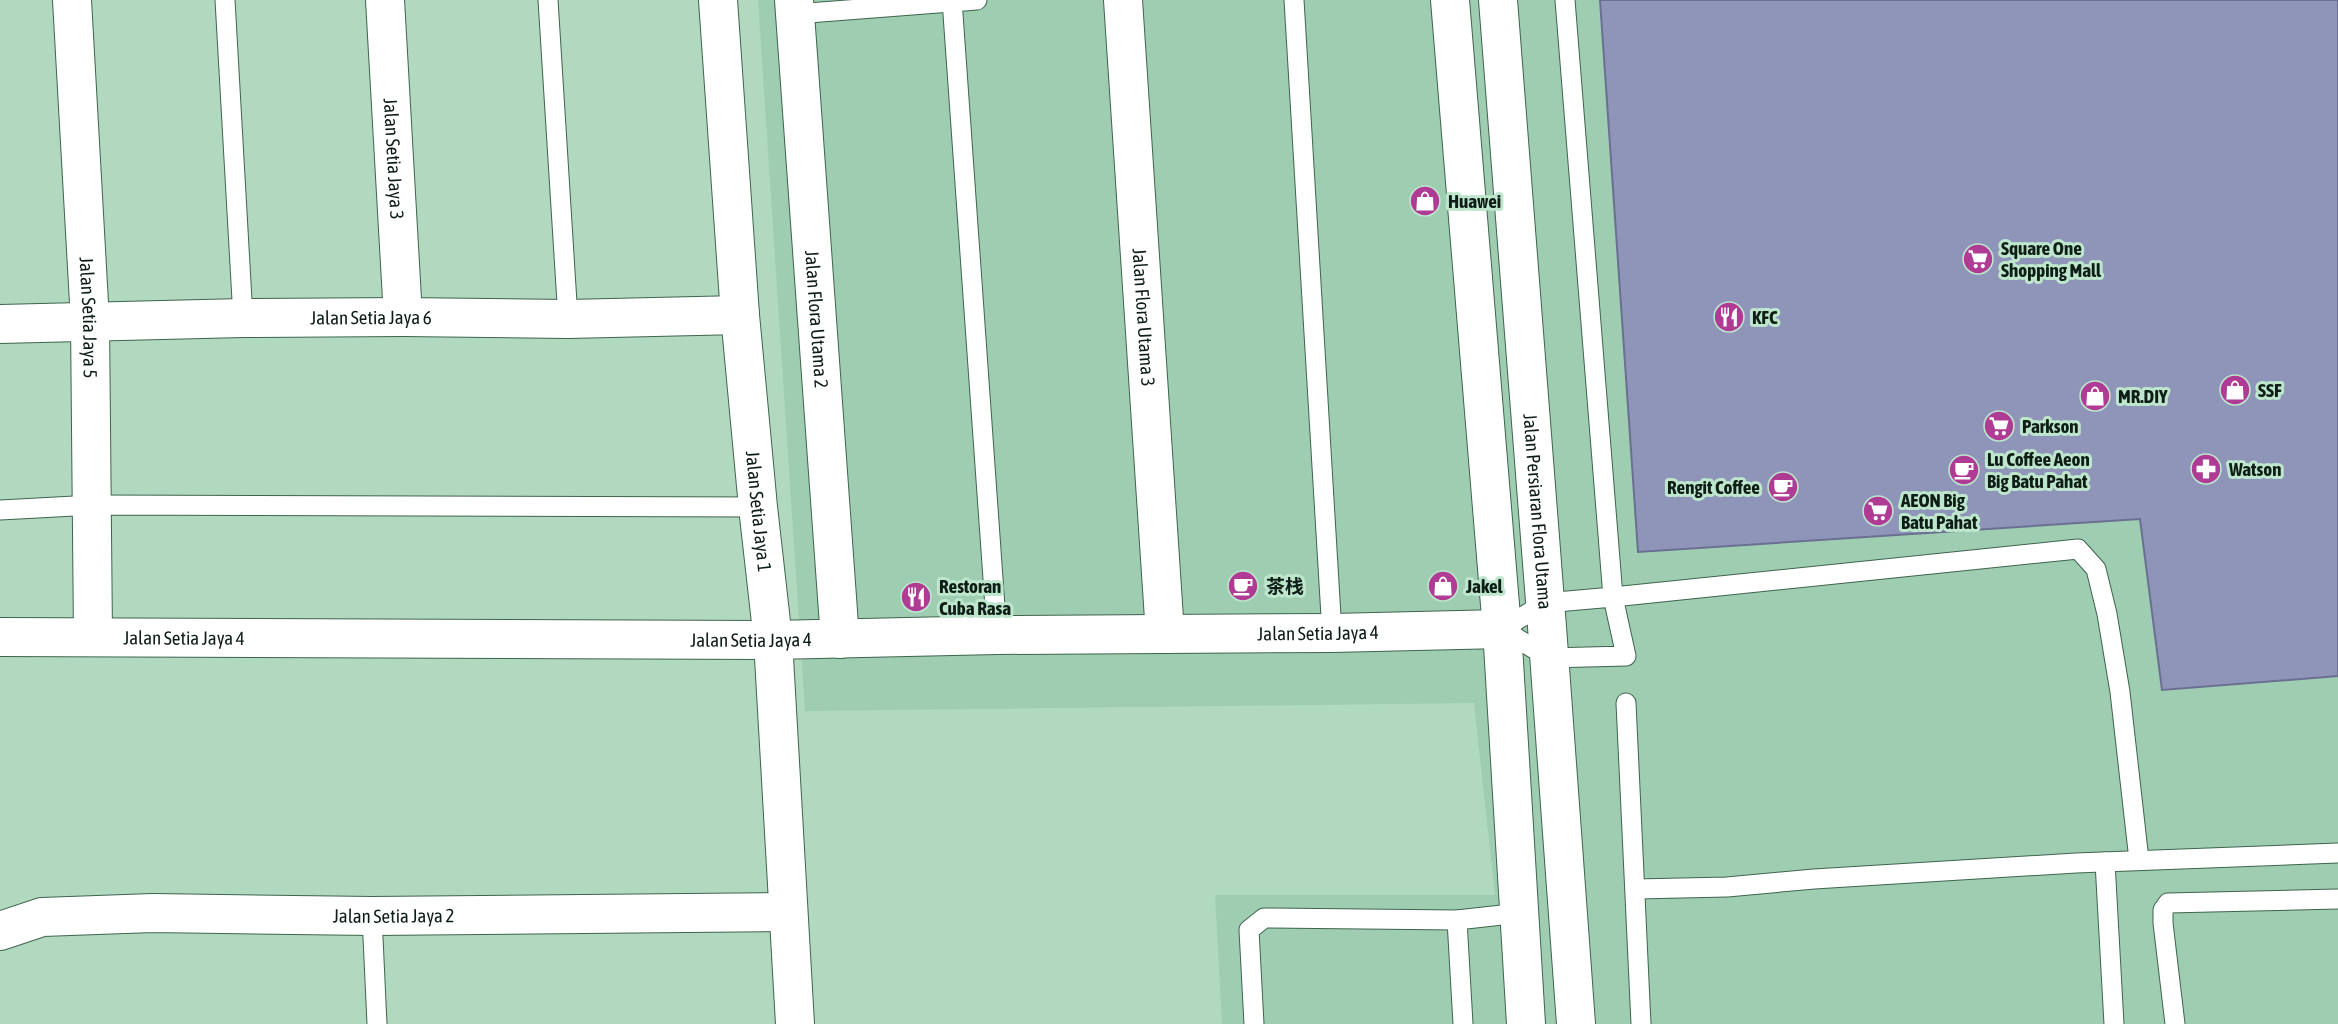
<svg xmlns="http://www.w3.org/2000/svg" width="2338" height="1024" font-family="'Asap Condensed','Noto Sans SC',sans-serif">
<rect width="100%" height="100%" fill="#b0d9c0"/>
<path fill="#9ecdb1" d="M758,0H2338V1024H1222L1215,895H1495L1474,703L805,711Z"/>
<path fill="#8f94b9" stroke="#6b7093" stroke-width="2" d="M1600,0H2338V676L2162,690L2140,519L1638,552Z"/>
<g fill="none" stroke-linecap="round" stroke-linejoin="round">
<g stroke="#3f644e" stroke-width="21">
<g id="lane">
<path d="M225,0L243,318"/>
<path d="M548,0L568,319"/>
<path d="M952,0L997,635"/>
<path d="M1294,0L1332,633"/>
<path d="M1565,0L1613,597L1626,656L1549,658L1502,629L1545,603L1613,597L2078,549L2096,569L2107,614L2120,692L2139,860"/>
<path d="M795,14L977,0"/>
<path d="M0,510L93,505L758,507"/>
<path d="M1626,703L1641,1024"/>
<path d="M2105,862L2114,1024"/>
<path d="M1636,889L1727,887L1814,879L2076,863L2338,853"/>
<path d="M372,916L377,1024"/>
<path d="M1457,920L1463,1024"/>
<path d="M1254,1024L1249,930L1264,918L1457,920L1520,913"/>
<path d="M2175,1024L2163,923V910L2168,903L2338,899"/>
</g>
</g>
<g stroke="#3f644e" stroke-width="40">
<g id="street">
<path id="s1" d="M72,0L90,321L93,637"/>
<path id="s2" d="M385,0L403,317"/>
<path id="s3" d="M718,0L740,315L758,507L773,640L795,1024"/>
<path id="s4" d="M794,0L840,639"/>
<path id="s5" d="M1123,0L1165,634"/>
<path id="s6" d="M0,324L243,318L403,317L568,319L740,315"/>
<path id="s7" d="M0,637L773,640L997,635L1332,633L1502,629"/>
<path id="s8" d="M0,931L42,917L153,913L372,916L788,912"/>
</g>
</g>
<g stroke="#3f644e" stroke-width="40">
<g id="secondary">
<path d="M1450,0L1502,629L1526,1024"/>
<path id="s9" d="M1498,0L1547,627L1576,1024"/>
</g>
</g>
<use href="#lane" stroke="#fff" stroke-width="19"/>
<use href="#street" stroke="#fff" stroke-width="38"/>
<use href="#secondary" stroke="#fff" stroke-width="38"/>
</g>
<defs>
<g id="shop-disc" transform="scale(1.575)"><circle r="9.5" fill="#af3b94" stroke="#bde6cd"/><path d="M-5-2.5h2.3a2.7 3.5 0 0 1 5.4 0H5L5.5 6h-11ZM-1.5-2.5h3a1.5 2.3 0 0 0-3 0Z" fill="#fff"/></g>
<g id="supermarket-disc" transform="scale(1.575)"><circle r="9.5" fill="#af3b94" stroke="#bde6cd"/><path d="M-6-5.5h2.5l.6 2H6L4.5 2H-2.5L-4.4-4H-6ZM-1.5 3.2a1.3 1.3 0 1 0 .1 0ZM3 3.2a1.3 1.3 0 1 0 .1 0Z" fill="#fff"/></g>
<g id="restaurant-disc" transform="scale(1.575)"><circle r="9.5" fill="#af3b94" stroke="#bde6cd"/><path d="M-5-6h1v4h1v-4h1v4h1v-4h1v5L-1.5 .5V6h-2V.5L-5-1ZM5-6V6H3V1.5H1.5Q1.5-4 5-6Z" fill="#fff"/></g>
<g id="pharmacy-disc" transform="scale(1.575)"><circle r="9.5" fill="#af3b94" stroke="#bde6cd"/><path d="M-2-6h4v4h4v4h-4v4h-4v-4h-4v-4h4Z" fill="#fff"/></g>
<g id="cafe-disc" transform="scale(1.575)"><circle r="9.5" fill="#af3b94" stroke="#bde6cd"/><path d="M-5.5-4.5H6V0H3Q3 3.5 0 3.5H-2.5Q-5.5 3.5-5.5 0ZM3-3.2v2h1.7v-2ZM-6 4.5H4V6H-6Z" fill="#fff"/></g>
</defs>
<g fill-rule="evenodd">
<use href="#shop-disc" x="1425" y="201"/>
<use href="#supermarket-disc" x="1978" y="259"/>
<use href="#restaurant-disc" x="1729" y="317"/>
<use href="#shop-disc" x="2235" y="390"/>
<use href="#shop-disc" x="2095" y="396"/>
<use href="#supermarket-disc" x="1999" y="426"/>
<use href="#pharmacy-disc" x="2206" y="469"/>
<use href="#cafe-disc" x="1964" y="470"/>
<use href="#cafe-disc" x="1783" y="487"/>
<use href="#supermarket-disc" x="1878" y="511"/>
<use href="#cafe-disc" x="1243" y="586"/>
<use href="#shop-disc" x="1443" y="586"/>
<use href="#restaurant-disc" x="916" y="597"/>
</g>
<g text-anchor="middle" dominant-baseline="central" stroke-width="6" stroke-linejoin="round" paint-order="stroke">
<g font-size="19" fill="#0e1d15" stroke="#bde6cd">
<text stroke="none"><textPath href="#s2" startOffset="159">Jalan Setia Jaya 3</textPath></text>
<text stroke="none"><textPath href="#s5" startOffset="318">Jalan Flora Utama 3</textPath></text>
<text stroke="none"><textPath href="#s1" startOffset="318">Jalan Setia Jaya 5</textPath></text>
<text stroke="none"><textPath href="#s6" startOffset="371">Jalan Setia Jaya 6</textPath></text>
<text stroke="none"><textPath href="#s4" startOffset="320">Jalan Flora Utama 2</textPath></text>
<text stroke="none"><textPath href="#s3" startOffset="513">Jalan Setia Jaya 1</textPath></text>
<text stroke="none"><textPath href="#s9" startOffset="513">Jalan Persiaran Flora Utama</textPath></text>
<text stroke="none"><textPath href="#s7" startOffset="1318">Jalan Setia Jaya 4</textPath></text>
<text stroke="none"><textPath href="#s7" startOffset="184">Jalan Setia Jaya 4</textPath></text>
<text stroke="none"><textPath href="#s7" startOffset="751">Jalan Setia Jaya 4</textPath></text>
<text stroke="none"><textPath href="#s8" startOffset="396">Jalan Setia Jaya 2</textPath></text>
</g>
<g font-size="19" font-weight="bold" fill="#0e1d15" stroke="#bde6cd" text-anchor="start">
<text x="1448" y="201">Huawei</text>
<text x="2001" y="248">Square One<tspan x="2001" dy="22">Shopping Mall</tspan></text>
<text x="1752" y="317">KFC</text>
<text x="2258" y="390">SSF</text>
<text x="2118" y="396">MR.DIY</text>
<text x="2022" y="426">Parkson</text>
<text x="1987" y="459">Lu Coffee Aeon<tspan x="1987" dy="22">Big Batu Pahat</tspan></text>
<text x="2229" y="469">Watson</text>
<text x="1760" y="487" text-anchor="end">Rengit Coffee</text>
<text x="1901" y="500">AEON Big<tspan x="1901" dy="22">Batu Pahat</tspan></text>
<text x="939" y="586">Restoran<tspan x="939" dy="22">Cuba Rasa</tspan></text>
<text x="1266" y="586">茶栈</text>
<text x="1466" y="586">Jakel</text>
</g>
</g>
</svg>
